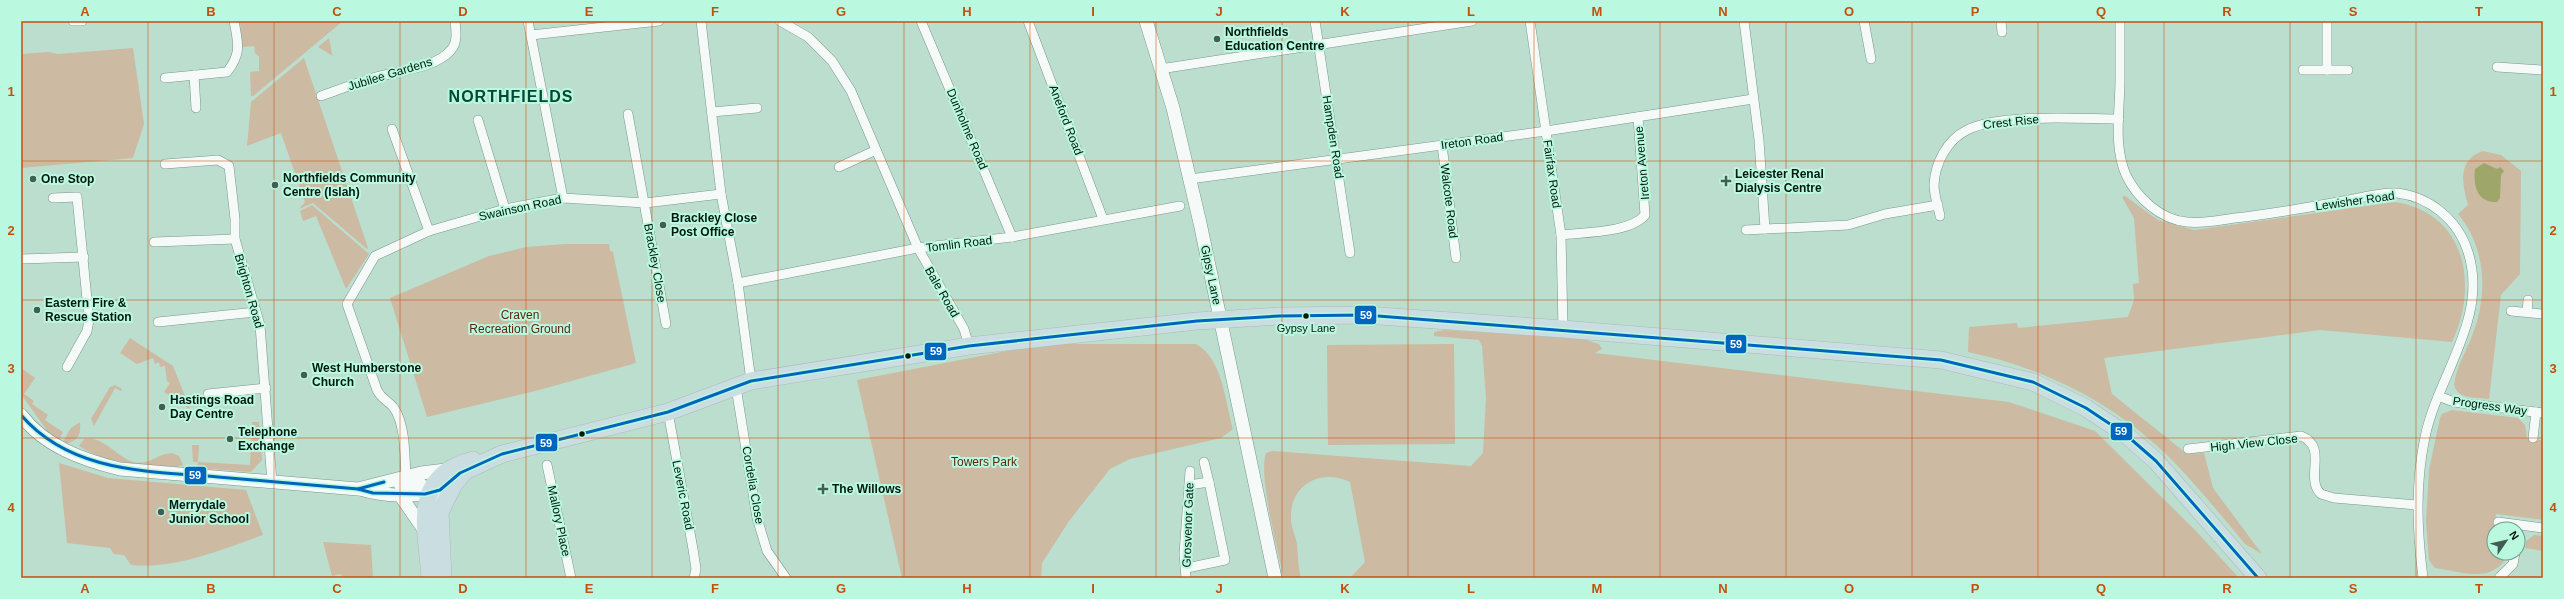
<svg xmlns="http://www.w3.org/2000/svg" width="2564" height="599" font-family="Arial,sans-serif">
<rect width="100%" height="100%" fill="#bbdecf"/>
<g fill="#ccbaa2">
<path d="M240,21H343L253,96H251L250,72L259,71V57L255,53L254,46L242,47Z"/>
<path d="M329,38L332,54L333,56L318,47Z"/>
<path d="M133,48L144,124L133,158L21,168V54L48,52L58,54Z"/>
<path d="M304,58L368,248L367,249L313,203L299,209L305,202L281,133L247,146L251,102Z"/>
<path d="M2483,151L2501,155L2521,171L2520,274L2501,295L2489,399C2476,397 2458,400 2454,385C2456,367 2467,350 2473,333C2488,294 2486,247 2458,214L2468,205C2462,184 2457,160 2483,151Z"/>
<path d="M2125,196L2158,220L2194,230L2395,202C2466,213 2479,285 2452,342L2320,330L2104,358L2112,394L2187,454L2204,453L2213,488L2262,554L2245,544C2220,514 2195,483 2167,455C2111,401 2044,368 1968,352L1969,327L2017,323L2018,328L2128,317L2134,300L2133,284L2139,283L2134,218L2122,197Z"/>
<path d="M312,205L369,254L346,289L316,216L303,221L300,211Z"/>
<path d="M565,244H609L610,251L613,252L636,363L539,390L427,417L390,298L489,256L526,247Z"/>
<path d="M1445,330L1583,339L1599,344L1602,349L1595,353L2009,402L2095,431L2195,530L2239,578H1350L1365,562L1350,482C1320,468 1289,485 1291,520C1291,528 1296,536 1297,544C1298,555 1298,567 1301,578H1284C1278,552 1258,475 1266,453L1273,451L1471,466L1483,453L1486,398L1482,346L1479,340L1434,336V332Z"/>
<path d="M130,338L173,366L190,409L164,392L170,383L167,381L165,366L160,367L159,362L155,364L153,358L137,364L120,353Z"/>
<path d="M1042,344H1196C1223,359 1225,402 1233,429L1221,438L1130,459L1110,469L1069,521L1042,563L1041,578H902L857,380Z"/>
<path d="M1454,344L1455,444L1328,445L1327,345Z"/>
<path d="M21,368L35,378L24,394L34,401L32,404L48,415L45,420L63,432L59,440L48,432L21,394Z"/>
<path d="M115,385L122,389L121,391L115,388L94,426L91,419L110,387Z"/>
<path d="M2452,410L2518,418L2525,425L2527,438L2541,440L2543,432V520L2496,514L2494,528L2499,529H2494V553H2509L2508,555C2493,583 2466,573 2441,569L2435,568L2429,560L2426,521L2429,470L2440,418L2442,414Z"/>
<path d="M80,422C81,435 78,440 66,444L63,442L71,428Z"/>
<path d="M252,422H259L262,460L251,472L197,468L198,462H193L192,445H199L198,462L250,465Z"/>
<path d="M84,439C100,435 115,453 128,460C147,469 155,454 172,453L179,456L183,465L177,467C145,464 107,465 79,446Z"/>
<path d="M59,463L108,478L246,490L263,535C220,550 177,569 131,565L124,555L114,554L110,548L67,543Z"/>
<path d="M2534,535L2543,536V551L2525,548L2526,541Z"/>
<path d="M323,542L371,545L373,578H344L340,574L332,576Z"/>
</g>
<path fill="#9ea769" d="M2484,163L2497,169L2500,167L2504,171L2501,175L2500,198L2497,202C2477,203 2473,185 2475,169Z"/>
<g fill="none" stroke-linecap="round" stroke-linejoin="round">
<g stroke="#7b968b" stroke-width="10">
<g id="street">
<path d="M73,21H82"/>
<path d="M528,21L563,198"/>
<path d="M701,21L721,194L738,283L751,381"/>
<path d="M780,21L808,37L832,61L851,91L918,248L964,329L969,346"/>
<path d="M921,21L1012,237"/>
<path d="M1028,21L1103,219"/>
<path d="M1315,21L1350,253"/>
<path d="M1530,21L1561,235L1563,329"/>
<path d="M1744,21L1759,140L1765,229"/>
<path d="M1864,21L1871,59"/>
<path d="M2001,21L2002,32"/>
<path d="M2120,21C2120,40 2120,59 2120,79C2120,110 2113,145 2126,175C2137,198 2161,220 2187,222C2202,224 2219,220 2235,218C2273,214 2311,207 2349,200C2363,197 2382,192 2397,193C2430,197 2458,220 2468,252C2489,318 2438,375 2425,437C2415,485 2417,530 2423,578"/>
<path d="M531,35L659,21"/>
<path d="M2497,67L2543,70"/>
<path d="M1160,69L1472,21"/>
<path d="M2303,70H2348"/>
<path d="M2327,70V21"/>
<path d="M194,75L196,108"/>
<path d="M165,78L227,72C242,53 238,43 234,21"/>
<path d="M321,96C338,90 356,83 373,78C395,71 435,69 451,50C458,42 456,31 455,21"/>
<path d="M712,112L757,108"/>
<path d="M628,114L666,324"/>
<path d="M478,120L505,209"/>
<path d="M392,129L429,231"/>
<path d="M1442,145L1456,258"/>
<path d="M165,164L218,160L229,166L235,219V239L260,325L272,483"/>
<path d="M839,167L874,151"/>
<path d="M1190,179L1546,131L1753,99"/>
<path d="M53,198L77,197L89,320L87,331L67,367"/>
<path d="M1940,216C1938,206 1934,195 1934,185C1935,163 1947,140 1967,130C2000,113 2081,119 2119,119"/>
<path d="M1746,230L1848,225L1885,214L1938,205"/>
<path d="M1561,235C1584,232 1630,233 1645,215L1638,117"/>
<path d="M154,242L235,239"/>
<path d="M21,259L84,257"/>
<path d="M738,283L918,248L1012,237L1180,206"/>
<path d="M2511,311L2543,314"/>
<path d="M2527,312L2528,300"/>
<path d="M158,322L256,312"/>
<path d="M736,387L757,518L767,551L786,578"/>
<path d="M208,394L266,388"/>
<path d="M2438,396L2454,402L2543,413"/>
<path d="M668,412L693,549L696,569L694,578"/>
<path d="M2533,438L2536,412"/>
<path d="M2188,449L2301,436C2329,447 2304,478 2321,494L2334,498L2417,505"/>
<path d="M1204,462L1209,482"/>
<path d="M547,465L571,578"/>
<path d="M406,481C405,461 406,425 394,408C388,400 382,400 377,390L347,304L375,256L429,231L505,209L563,198L645,203L721,194"/>
<path d="M2498,522L2543,528"/>
<path d="M1187,568L1225,560L1209,482L1189,485"/>
<path d="M1186,578L1184,554L1190,471"/>
<path d="M2499,578L2513,564L2515,553"/>
</g>
</g>
<g stroke="#7b968b" stroke-width="14">
<g id="secondary">
<path d="M1146,21L1173,108L1200,223L1275,578"/>
<path d="M21,415C44,446 83,460 120,469L358,489L421,473L446,470"/>
<path d="M400,484L419,483L434,497"/>
<path d="M360,489C384,496 413,498 437,490"/>
<path d="M400,495L425,531"/>
</g>
</g>
<g stroke="#aabcb5" stroke-width="18">
<g id="highway">
<path d="M430,578C427,529 409,476 473,460"/>
<path d="M443,578L440,512L454,484L465,471L502,454L668,412L751,381L969,346L1197,321L1279,316L1365,315L1563,329L1941,360L2033,382L2086,408L2125,434L2156,461L2258,578"/>
</g>
</g>
<use href="#street" stroke="#f5faf8" stroke-width="9"/>
<use href="#secondary" stroke="#f5faf8" stroke-width="13"/>
<use href="#highway" stroke="#cadee2" stroke-width="17"/>
<g stroke="#baf9df" stroke-width="6">
<g id="bus-1">
<path d="M21,415C71,473 148,471 218,477C265,481 311,485 358,489L384,482"/>
<path d="M358,489L373,493L425,494L440,490L460,473L502,454L668,412L751,381L969,346L1197,321L1279,316L1365,315L1941,360L2033,382L2086,408L2125,434L2156,461L2258,578"/>
</g>
</g>
<use href="#bus-1" stroke="#0065bd" stroke-width="3"/>
</g>
<path fill="none" stroke="#c54f0d" stroke-width="1" stroke-opacity="0.55" d="M148,21V578M274,21V578M400,21V578M526,21V578M652,21V578M778,21V578M904,21V578M1030,21V578M1156,21V578M1282,21V578M1408,21V578M1534,21V578M1660,21V578M1786,21V578M1912,21V578M2038,21V578M2164,21V578M2290,21V578M2416,21V578M21,161H2543M21,300H2543M21,438H2543"/>
<g fill="#425e53" stroke="#baf9df" stroke-width="1.5">
<circle cx="1217" cy="39" r="4"/>
<circle cx="33" cy="179" r="4"/>
<path d="M1724 175h4v4h4v4h-4v4h-4v-4h-4v-4h4z"/>
<circle cx="275" cy="185" r="4"/>
<circle cx="663" cy="225" r="4"/>
<circle cx="37" cy="310" r="4"/>
<circle cx="304" cy="375" r="4"/>
<circle cx="162" cy="407" r="4"/>
<circle cx="230" cy="439" r="4"/>
<path d="M821 483h4v4h4v4h-4v4h-4v-4h-4v-4h4z"/>
<circle cx="161" cy="512" r="4"/>
</g>
<g fill="#011910" stroke="#baf9df" stroke-width="1.5">
<circle cx="1306" cy="316" r="3.5"/>
<circle cx="908" cy="356" r="3.5"/>
<circle cx="582" cy="434" r="3.5"/>
</g>
<g text-anchor="middle" dominant-baseline="central" stroke-width="4" stroke-linejoin="round" paint-order="stroke">
<g font-size="11" fill="#011910" stroke="#baf9df">
<text x="1306" y="328">Gypsy Lane</text>
</g>
<g font-size="12" font-weight="bold" fill="#011910" stroke="#baf9df" text-anchor="start">
<text x="1225" y="32">Northfields<tspan x="1225" dy="14">Education Centre</tspan></text>
<text x="1735" y="174">Leicester Renal<tspan x="1735" dy="14">Dialysis Centre</tspan></text>
<text x="283" y="178">Northfields Community<tspan x="283" dy="14">Centre (Islah)</tspan></text>
<text x="41" y="179">One Stop</text>
<text x="671" y="218">Brackley Close<tspan x="671" dy="14">Post Office</tspan></text>
<text x="45" y="303">Eastern Fire &amp;<tspan x="45" dy="14">Rescue Station</tspan></text>
<text x="312" y="368">West Humberstone<tspan x="312" dy="14">Church</tspan></text>
<text x="170" y="400">Hastings Road<tspan x="170" dy="14">Day Centre</tspan></text>
<text x="238" y="432">Telephone<tspan x="238" dy="14">Exchange</tspan></text>
<text x="832" y="489">The Willows</text>
<text x="169" y="505">Merrydale<tspan x="169" dy="14">Junior School</tspan></text>
</g>
<g font-size="12" fill="#011910" stroke="#baf9df">
<text transform="translate(390 74) rotate(-17)">Jubilee Gardens</text>
<text transform="translate(1066 120) rotate(69)">Aneford Road</text>
<text transform="translate(2011 122) rotate(-6)">Crest Rise</text>
<text transform="translate(967 129) rotate(67)">Dunholme Road</text>
<text transform="translate(1333 137) rotate(81)">Hampden Road</text>
<text transform="translate(1472 141) rotate(-8)">Ireton Road</text>
<text transform="translate(1642 163) rotate(-95)">Ireton Avenue</text>
<text transform="translate(1552 174) rotate(82)">Fairfax Road</text>
<text transform="translate(1449 201) rotate(83)">Walcote Road</text>
<text transform="translate(2355 201) rotate(-8)">Lewisher Road</text>
<text transform="translate(520 208) rotate(-12)">Swainson Road</text>
<text transform="translate(959 244) rotate(-7)">Tomlin Road</text>
<text transform="translate(655 263) rotate(80)">Brackley Close</text>
<text transform="translate(1211 275) rotate(78)">Gipsy Lane</text>
<text transform="translate(249 291) rotate(74)">Brighton Road</text>
<text transform="translate(942 292) rotate(60)">Bale Road</text>
<text transform="translate(2490 406) rotate(8)">Progress Way</text>
<text transform="translate(2254 443) rotate(-6)">High View Close</text>
<text transform="translate(753 485) rotate(80)">Cordelia Close</text>
<text transform="translate(683 495) rotate(79)">Leveric Road</text>
<text transform="translate(559 521) rotate(78)">Mallory Place</text>
<text transform="translate(1188 525) rotate(-88)">Grosvenor Gate</text>
</g>
<g font-size="12" fill="#5a290d" stroke="#baf9df">
<text x="520" y="315">Craven<tspan x="520" dy="14">Recreation Ground</tspan></text>
<text x="984" y="462">Towers Park</text>
</g>
<g font-size="16" font-weight="bold" letter-spacing="1" fill="#014935" stroke="#baf9df">
<text x="511" y="96">NORTHFIELDS</text>
</g>
</g>
<g stroke="#baf9df" stroke-width="1.5">
<rect x="1354" y="305" width="23" height="20" rx="4" fill="#0065bd"/>
<rect x="1725" y="334" width="22" height="20" rx="4" fill="#0065bd"/>
<rect x="924" y="342" width="23" height="19" rx="4" fill="#0065bd"/>
<rect x="2110" y="422" width="23" height="19" rx="4" fill="#0065bd"/>
<rect x="535" y="433" width="23" height="19" rx="4" fill="#0065bd"/>
<rect x="184" y="466" width="23" height="19" rx="4" fill="#0065bd"/>
</g>
<g font-size="11" text-anchor="middle" font-weight="bold" fill="#fff">
<text x="1366" y="319">59</text>
<text x="1736" y="348">59</text>
<text x="936" y="355">59</text>
<text x="2121" y="435">59</text>
<text x="546" y="447">59</text>
<text x="195" y="479">59</text>
</g>
<rect width="2564" height="599" fill="none" stroke="#baf9df" stroke-width="44"/>
<g transform="translate(2506 541) rotate(56)"><circle r="19" fill="#baf9df" stroke="#709f8c"/>
<path d="M0-3L7 15L0 10L-7 15Z" fill="#425e53"/>
<text y="-6" font-size="11" font-weight="bold" text-anchor="middle" fill="#011910">N</text>
</g>
<rect x="22" y="22" width="2520" height="555" fill="none" stroke="#c54f0d" stroke-width="1.5"/>
<g font-size="13" text-anchor="middle" font-weight="bold" fill="#c54f0d">
<text x="85" y="16">A</text>
<text x="211" y="16">B</text>
<text x="337" y="16">C</text>
<text x="463" y="16">D</text>
<text x="589" y="16">E</text>
<text x="715" y="16">F</text>
<text x="841" y="16">G</text>
<text x="967" y="16">H</text>
<text x="1093" y="16">I</text>
<text x="1219" y="16">J</text>
<text x="1345" y="16">K</text>
<text x="1471" y="16">L</text>
<text x="1597" y="16">M</text>
<text x="1723" y="16">N</text>
<text x="1849" y="16">O</text>
<text x="1975" y="16">P</text>
<text x="2101" y="16">Q</text>
<text x="2227" y="16">R</text>
<text x="2353" y="16">S</text>
<text x="2479" y="16">T</text>
<text x="11" y="96">1</text>
<text x="2553" y="96">1</text>
<text x="11" y="235">2</text>
<text x="2553" y="235">2</text>
<text x="11" y="373">3</text>
<text x="2553" y="373">3</text>
<text x="11" y="512">4</text>
<text x="2553" y="512">4</text>
<text x="85" y="593">A</text>
<text x="211" y="593">B</text>
<text x="337" y="593">C</text>
<text x="463" y="593">D</text>
<text x="589" y="593">E</text>
<text x="715" y="593">F</text>
<text x="841" y="593">G</text>
<text x="967" y="593">H</text>
<text x="1093" y="593">I</text>
<text x="1219" y="593">J</text>
<text x="1345" y="593">K</text>
<text x="1471" y="593">L</text>
<text x="1597" y="593">M</text>
<text x="1723" y="593">N</text>
<text x="1849" y="593">O</text>
<text x="1975" y="593">P</text>
<text x="2101" y="593">Q</text>
<text x="2227" y="593">R</text>
<text x="2353" y="593">S</text>
<text x="2479" y="593">T</text>
</g>
</svg>
